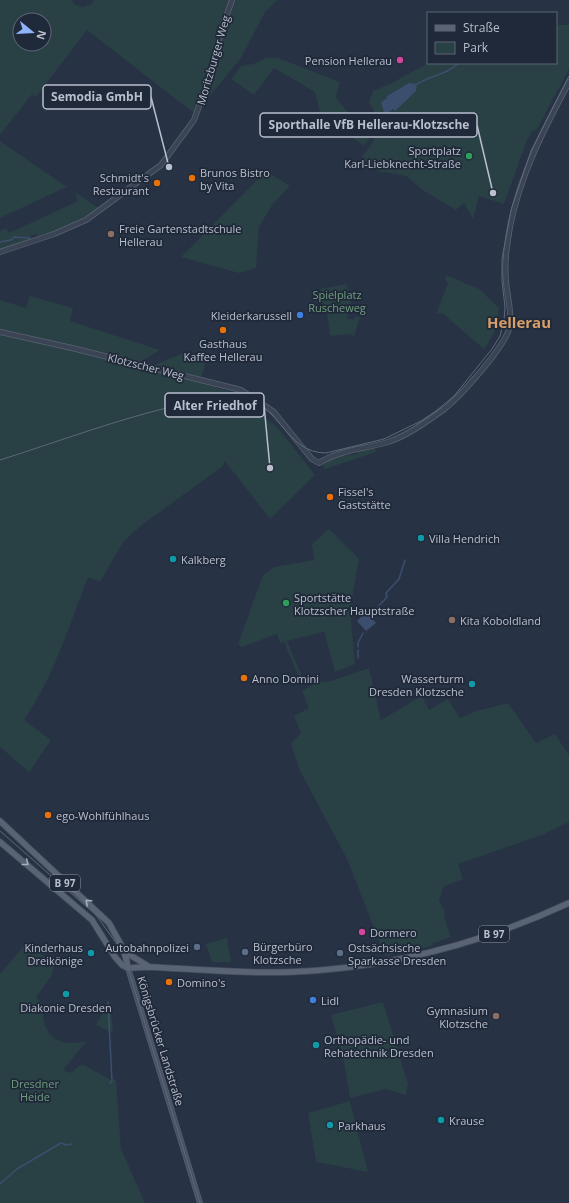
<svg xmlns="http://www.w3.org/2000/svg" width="569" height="1203" font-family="'Open Sans',sans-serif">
<rect width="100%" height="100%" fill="#273244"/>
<g fill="#294045" fill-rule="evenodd">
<path d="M0,0H72L75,5L83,7L92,4L93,0H277L265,12L241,58L195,114L87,30L36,97L32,94L0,135ZM20,20H44V44H20Z"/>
<path d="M556,25H569V69L536,131L533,130L527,140L504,204L479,196L473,219L464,203L456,210L424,191L406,176L386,172L381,173L361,157C379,138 383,126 369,102L373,91L392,83L428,63H556ZM409,83L401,104L395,111L381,102Z"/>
<path d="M266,58H278L340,82L336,97L359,127L372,126L371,136L364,146L320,113L315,92L274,68L254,95L231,79L241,66L253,64Z"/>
<path d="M0,141L67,187L0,218Z"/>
<path d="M266,171L290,186L272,205L259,227L256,268L239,273L181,257Z"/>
<path d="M75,192L100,209C82,222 60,231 39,238L37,234L30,236V240L0,250V231L6,228L9,233L78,201Z"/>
<path d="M446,275L479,289L499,308L498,317H496L495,321L498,322C496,332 490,340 484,349L442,313L436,314L448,283L445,280Z"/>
<path d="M347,284L351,304L347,318L353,320L356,317H360L354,336L349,334L330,336L327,311H324L320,289Z"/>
<path d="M30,296L73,308L70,321L160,350L140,362L181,377L242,395V399L261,406L257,411L278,428L315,475L270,519L225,461L222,467L143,524L124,541L100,582L88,577C69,626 54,677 24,720L51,740L29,772L0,747V300L26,308Z"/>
<path d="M188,351L205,364L201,379L152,366Z"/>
<path d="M375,447L376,452L325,469L322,465L334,457L357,454V452Z"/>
<path d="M329,529L359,559L350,610L355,664L335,672L324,632L287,641L304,681L301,682L284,642L280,643L277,634L242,647L238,644L263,575L274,567L314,560L312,544Z"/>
<path d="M369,668L381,720L422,696L429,710L448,699L460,718L476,711L508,703L536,743L555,734L569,755V822L542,835L458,864L463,879L443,887L439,901L445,911L444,917L451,937L432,944L433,946L385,956L347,859L299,769L291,743L301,733L294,716L309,708L302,691L315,683L331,681Z"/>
<path d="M227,938L231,962H212L206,944Z"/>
<path d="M28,941L54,966L52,975L36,997L44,1006C41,1020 46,1037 62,1042C68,1044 79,1042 87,1041L63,1070L70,1073L82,1064L111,1080H116L121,1149L145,1203H0V974Z"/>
<path d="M383,1002L408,1084L406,1095L386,1089L350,1098L344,1062L331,1015Z"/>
<path d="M105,1009H111L113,1033L96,1025Z"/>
<path d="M350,1101L368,1172L316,1162L308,1113Z"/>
</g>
<g fill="#3c4e6d">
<path d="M409,83L417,84L416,91L395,111L393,109L387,113L384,112L381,102L387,98V96Z"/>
<path d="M366,612L376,623L366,631L357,621Z"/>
</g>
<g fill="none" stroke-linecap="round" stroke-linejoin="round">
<g stroke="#3c4e6d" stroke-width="1.5">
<path d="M417,84C431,75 447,75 458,63"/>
<path d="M0,242L11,240L14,237L30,238"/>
<path d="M375,610L387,597L386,593L399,579L405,560"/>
<path d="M358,647V643L363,633"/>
<path d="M358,650V658"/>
<path d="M108,1002L112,1081L110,1083"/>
<path d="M0,1184L17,1169L61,1143L66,1145L72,1144"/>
</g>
<g stroke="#5a6271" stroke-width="6">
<g id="tertiary">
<path d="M0,252L54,234L86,220L161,165L194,120L210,76L221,31L232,0"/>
<path d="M0,332L72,348L241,390L274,412L302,447L312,459L319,463C339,450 365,449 388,442C407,436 426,422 443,410C460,397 506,346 510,326C512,311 507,296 506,281C504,263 507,245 510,227C520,175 544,129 569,82"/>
</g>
</g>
<g stroke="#5a6271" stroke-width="6">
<path id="secondary" d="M128,968L200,1203"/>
</g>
<g stroke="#454d5d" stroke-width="7">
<g id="primary">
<path d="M0,821L109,923L125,952L128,968"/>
<path d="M0,842L92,920L115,957L122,965L128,968"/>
<path d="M125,952L148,966"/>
<path d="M128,968L149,967C196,969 244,974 291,972C388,968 481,944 569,903"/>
</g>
</g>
<use href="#tertiary" stroke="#3b4454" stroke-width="4.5"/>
<use href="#secondary" stroke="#495367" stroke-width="5"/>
<use href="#primary" stroke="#596373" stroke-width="5.5"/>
<g stroke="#5d687a" stroke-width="1">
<path d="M0,460C60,441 118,419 179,405C200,400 224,390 245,397C281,408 287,453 326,453L384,439L421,421L436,411L454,396L492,349L500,336L504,321L505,307L502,281V259L511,210L531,151L569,76"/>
<path d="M0,831L96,915L117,944L128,968L200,1203"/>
</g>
</g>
<defs><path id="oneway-chevron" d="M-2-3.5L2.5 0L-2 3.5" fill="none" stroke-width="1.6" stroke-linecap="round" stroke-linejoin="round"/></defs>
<g stroke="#a6adbb">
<use href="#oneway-chevron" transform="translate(26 863) rotate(39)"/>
<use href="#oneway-chevron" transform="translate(88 902) rotate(-138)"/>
</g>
<g fill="#d1479c" stroke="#202939" stroke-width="1.5">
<circle cx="400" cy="60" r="4"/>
<circle cx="362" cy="932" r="4"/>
</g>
<g fill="#2e9e5b" stroke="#202939" stroke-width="1.5">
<circle cx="469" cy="156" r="4"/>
<circle cx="286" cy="603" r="4"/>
</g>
<g fill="#e8710a" stroke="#202939" stroke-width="1.5">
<circle cx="192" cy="178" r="4"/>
<circle cx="157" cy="183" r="4"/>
<circle cx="223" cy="330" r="4"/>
<circle cx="330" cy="497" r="4"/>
<circle cx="244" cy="678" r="4"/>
<circle cx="48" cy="815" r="4"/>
<circle cx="169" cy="982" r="4"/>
</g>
<g fill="#8d6e63" stroke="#202939" stroke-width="1.5">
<circle cx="111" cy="234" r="4"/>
<circle cx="452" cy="620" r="4"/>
<circle cx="496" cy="1016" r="4"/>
</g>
<g fill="#3f7fe0" stroke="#202939" stroke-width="1.5">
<circle cx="300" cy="315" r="4"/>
<circle cx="313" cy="1000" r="4"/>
</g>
<g fill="#0f9aa8" stroke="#202939" stroke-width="1.5">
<circle cx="421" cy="538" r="4"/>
<circle cx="173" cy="559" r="4"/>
<circle cx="472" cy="684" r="4"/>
<circle cx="91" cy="953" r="4"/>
<circle cx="66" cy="994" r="4"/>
<circle cx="316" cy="1045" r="4"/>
<circle cx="441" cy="1120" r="4"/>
<circle cx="330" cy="1125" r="4"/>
</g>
<g fill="#5c6f8a" stroke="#202939" stroke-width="1.5">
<circle cx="197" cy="947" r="4"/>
<circle cx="245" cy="952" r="4"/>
<circle cx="340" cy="953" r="4"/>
</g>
<g text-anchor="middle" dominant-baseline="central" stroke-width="3.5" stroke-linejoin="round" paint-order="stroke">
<g fill="#202939" stroke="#8b92a1" stroke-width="1">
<rect x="50" y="875" width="30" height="16" rx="3"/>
<rect x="479" y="926" width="30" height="16" rx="3"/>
</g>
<g font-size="10" font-weight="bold" fill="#b9bfcd">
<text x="65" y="883">B 97</text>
<text x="494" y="934">B 97</text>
</g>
<g font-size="11" fill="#b9bfcd" stroke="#202939">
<text transform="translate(213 60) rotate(-74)">Moritzburger Weg</text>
<text transform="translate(146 366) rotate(14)">Klotzscher Weg</text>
<text transform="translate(161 1041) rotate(73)">Königsbrücker Landstraße</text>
</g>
<g font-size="11" fill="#b9bfcd" stroke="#202939" text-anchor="start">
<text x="392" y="60" text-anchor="end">Pension Hellerau</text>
<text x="461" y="150" text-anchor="end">Sportplatz<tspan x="461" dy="13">Karl-Liebknecht-Straße</tspan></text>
<text x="200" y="172">Brunos Bistro<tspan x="200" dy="13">by Vita</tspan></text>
<text x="149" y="177" text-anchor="end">Schmidt's<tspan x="149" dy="13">Restaurant</tspan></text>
<text x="119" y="228">Freie Gartenstadtschule<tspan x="119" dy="13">Hellerau</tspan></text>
<text x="292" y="315" text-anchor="end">Kleiderkarussell</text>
<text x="223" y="343" text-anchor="middle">Gasthaus<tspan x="223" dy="13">Kaffee Hellerau</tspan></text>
<text x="338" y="491">Fissel's<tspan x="338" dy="13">Gaststätte</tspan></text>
<text x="429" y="538">Villa Hendrich</text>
<text x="181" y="559">Kalkberg</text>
<text x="294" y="597">Sportstätte<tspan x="294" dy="13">Klotzscher Hauptstraße</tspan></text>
<text x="460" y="620">Kita Koboldland</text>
<text x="252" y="678">Anno Domini</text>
<text x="464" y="678" text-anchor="end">Wasserturm<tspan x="464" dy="13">Dresden Klotzsche</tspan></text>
<text x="56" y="815">ego-Wohlfühlhaus</text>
<text x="370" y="932">Dormero</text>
<text x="253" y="946">Bürgerbüro<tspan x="253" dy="13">Klotzsche</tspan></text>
<text x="83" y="947" text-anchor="end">Kinderhaus<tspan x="83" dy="13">Dreikönige</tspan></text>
<text x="189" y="947" text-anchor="end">Autobahnpolizei</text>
<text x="348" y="947">Ostsächsische<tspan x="348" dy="13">Sparkasse Dresden</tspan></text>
<text x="177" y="982">Domino's</text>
<text x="321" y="1000">Lidl</text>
<text x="66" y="1007" text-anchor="middle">Diakonie Dresden</text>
<text x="488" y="1010" text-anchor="end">Gymnasium<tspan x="488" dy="13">Klotzsche</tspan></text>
<text x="324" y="1039">Orthopädie- und<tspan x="324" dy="13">Rehatechnik Dresden</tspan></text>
<text x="449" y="1120">Krause</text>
<text x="338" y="1125">Parkhaus</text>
</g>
<g font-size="11" fill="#6f9e7d" stroke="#202939">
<text x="337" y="294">Spielplatz<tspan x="337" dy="13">Ruscheweg</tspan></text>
<text x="35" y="1083">Dresdner<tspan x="35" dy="13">Heide</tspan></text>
</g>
<g font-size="15" font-weight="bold" fill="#d99f68" stroke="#202939">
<text x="519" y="322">Hellerau</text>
</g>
</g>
<path fill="none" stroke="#b9bfcd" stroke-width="1.5" d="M169 167L151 97M493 193L477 125M270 468L264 405"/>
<g fill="#b9bfcd" stroke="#202939" stroke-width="1.5">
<circle cx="169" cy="167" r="4"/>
<circle cx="493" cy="193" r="4"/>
<circle cx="270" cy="468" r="4"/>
</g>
<g fill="#202939" stroke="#b9bfcd" stroke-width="1.5">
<rect x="43" y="85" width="108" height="24" rx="4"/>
<rect x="260" y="113" width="217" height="24" rx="4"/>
<rect x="165" y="393" width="99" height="24" rx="4"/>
</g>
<g font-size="12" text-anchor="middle" font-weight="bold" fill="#b9bfcd">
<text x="97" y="101">Semodia GmbH</text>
<text x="369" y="129">Sporthalle VfB Hellerau-Klotzsche</text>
<text x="215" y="410">Alter Friedhof</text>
</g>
<rect x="427" y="12" width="130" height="52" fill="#202939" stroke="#5d6574"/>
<rect x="435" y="25" width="20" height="6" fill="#596373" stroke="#5d6574"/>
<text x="463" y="32" font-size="12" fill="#b9bfcd">Straße</text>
<rect x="435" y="42" width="20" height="12" fill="#294045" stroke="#5d6574"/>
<text x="463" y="52" font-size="12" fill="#b9bfcd">Park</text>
<g transform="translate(32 32) rotate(108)"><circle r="19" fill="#202939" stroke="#5d6574"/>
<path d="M0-3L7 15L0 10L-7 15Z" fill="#90b4fb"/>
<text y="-6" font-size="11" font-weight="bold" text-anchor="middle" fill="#b9bfcd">N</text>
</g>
</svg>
